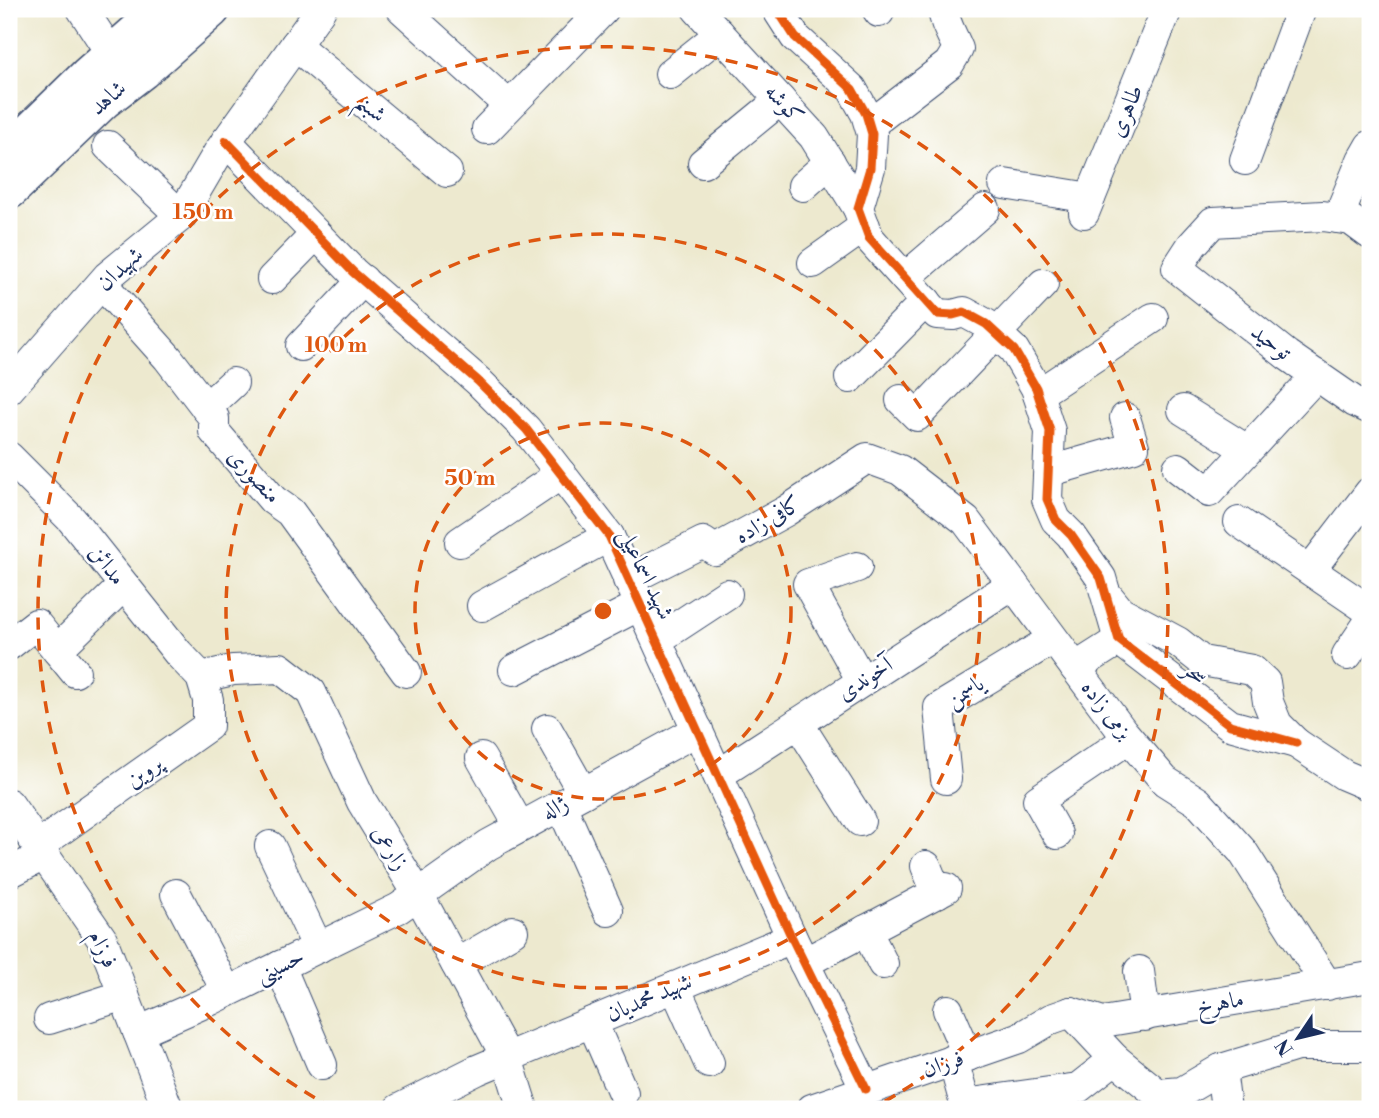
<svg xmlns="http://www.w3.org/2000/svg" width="1379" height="1118" font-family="'Libre Bodoni',Amiri,serif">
<rect width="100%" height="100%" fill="#fff"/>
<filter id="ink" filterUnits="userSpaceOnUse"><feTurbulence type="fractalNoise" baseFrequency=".0143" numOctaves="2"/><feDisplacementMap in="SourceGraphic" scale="14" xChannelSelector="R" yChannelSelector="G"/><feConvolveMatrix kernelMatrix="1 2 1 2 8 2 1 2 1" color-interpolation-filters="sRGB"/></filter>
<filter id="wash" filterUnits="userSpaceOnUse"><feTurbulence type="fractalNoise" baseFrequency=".00686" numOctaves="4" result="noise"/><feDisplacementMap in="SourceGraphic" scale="28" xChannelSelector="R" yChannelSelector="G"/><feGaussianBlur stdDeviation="1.57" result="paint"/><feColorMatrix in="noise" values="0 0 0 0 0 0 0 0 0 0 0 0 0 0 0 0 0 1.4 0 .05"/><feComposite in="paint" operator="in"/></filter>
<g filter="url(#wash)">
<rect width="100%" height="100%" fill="#ede9cf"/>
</g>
<g filter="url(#ink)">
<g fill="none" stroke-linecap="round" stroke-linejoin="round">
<g stroke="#3a4b6f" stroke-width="32">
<g id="street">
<path d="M82,9L112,55"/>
<path d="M402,9L508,105"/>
<path d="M697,9L814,137L858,208"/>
<path d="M777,9L795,37L852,89L866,114L872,134L870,168L858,208L869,238L937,314L953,315L964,312L986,324L1014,350L1036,388L1050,431L1047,499L1056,520L1071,535L1101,578L1119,640L1230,725L1296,743"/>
<path d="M877,9L879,12"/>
<path d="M295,45L447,172"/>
<path d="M670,74L720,34"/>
<path d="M870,125L949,64L958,49C953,36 944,23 943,9"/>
<path d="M487,129L604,9"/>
<path d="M226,141L353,272L478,381L526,429L609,536L792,938L866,1089"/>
<path d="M108,146L181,216"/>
<path d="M1245,160L1301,9"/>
<path d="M703,163L780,100"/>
<path d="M1004,184L1090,198"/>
<path d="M803,186L830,162"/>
<path d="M1084,213L1167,9"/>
<path d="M1338,218L1362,160L1370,146"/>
<path d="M1370,234L1351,220L1323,216L1213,222L1192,245L1177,268L1287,355L1355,402L1370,409"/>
<path d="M813,263L865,226"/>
<path d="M905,278L985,209"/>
<path d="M272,279L316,234"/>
<path d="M102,284L168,358L214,418V431L273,500L290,512L406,672"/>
<path d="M301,346L363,280"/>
<path d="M850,378L926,301"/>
<path d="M9,389L108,276L181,216L218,153L321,9"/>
<path d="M1038,394L1153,318"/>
<path d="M901,400L917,416L1043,284"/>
<path d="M206,408L233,383"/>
<path d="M1183,410L1247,450"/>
<path d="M9,457L72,520L178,653L201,677L208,700V726L38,846"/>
<path d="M1178,468L1209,492L1317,375"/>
<path d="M1050,471L1134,447L1125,418"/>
<path d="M1239,522L1370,611"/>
<path d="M460,542L561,474"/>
<path d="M857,567L808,584L862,681"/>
<path d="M1311,569L1370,492"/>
<path d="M628,580L703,542L715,550L786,511L867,458L900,470L966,521L1123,732L1165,781L1198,802L1243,852L1327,985"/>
<path d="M1107,595L1120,611L1178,642L1202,661L1252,670L1265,682L1268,702L1277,724L1296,743L1344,775L1370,786"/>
<path d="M482,606L609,536"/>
<path d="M657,640L727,594"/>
<path d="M9,645L36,624L57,650L123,586"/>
<path d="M57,650L75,672"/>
<path d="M1347,655L1370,621"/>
<path d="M1075,668L1119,640"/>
<path d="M514,670L640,605"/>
<path d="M201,677L233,670L280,668L311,692L362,802L418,894L507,1058L523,1109"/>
<path d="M798,723L860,821"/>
<path d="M547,729L583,793"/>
<path d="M481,758L520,827"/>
<path d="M718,775L1013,584"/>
<path d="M946,779L939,708L1053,639"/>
<path d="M9,804L102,939L168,1109"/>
<path d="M561,805L608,911"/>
<path d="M1057,834L1038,800L1128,739"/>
<path d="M270,846L318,948"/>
<path d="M926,866L937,893"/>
<path d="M9,873L44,855"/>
<path d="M176,894L227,992"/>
<path d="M866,930L883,964"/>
<path d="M804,963L946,888"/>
<path d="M456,964L513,931"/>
<path d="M280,966L322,1065"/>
<path d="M1139,971L1145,1016"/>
<path d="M675,987L709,1063"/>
<path d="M948,1010L968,1056"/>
<path d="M1071,1012L1115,1059L1158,1094L1182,1092L1221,1069L1297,1046H1370"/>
<path d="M1071,1012L1103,1022L1370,977"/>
<path d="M49,1019L124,995"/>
<path d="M592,1022L623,1093"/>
<path d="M138,1032L211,1000L399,908L488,845L698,730"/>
<path d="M953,1060L965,1104L1078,1088L1115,1059"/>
<path d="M1221,1069L1226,1109"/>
<path d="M399,1109L477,1070L792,938"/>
<path d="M812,1109L1019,1038L1051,1019L1071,1012"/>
</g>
</g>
<g stroke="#3a4b6f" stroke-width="41">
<g id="secondary">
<path d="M9,153L88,76L164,9"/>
<path d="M9,190L103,100L142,70L211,9"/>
</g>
</g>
<use href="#street" stroke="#fff" stroke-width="30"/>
<use href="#secondary" stroke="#fff" stroke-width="38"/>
<g stroke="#fff" stroke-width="13">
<g id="cycleway">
<path d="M777,9L795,37L852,89L866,114L872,134L870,168L858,208L869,238L937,314L953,315L964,312L986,324L1014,350L1036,388L1050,431L1047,499L1056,520L1071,535L1101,578L1119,640L1230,725L1296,743"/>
<path d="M226,141L353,272L478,381L526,429L609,536L792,938L866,1089"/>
</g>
</g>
<use href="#cycleway" stroke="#e8590c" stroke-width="9"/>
</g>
</g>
<g fill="none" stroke="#de5710" stroke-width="3.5" stroke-dasharray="12 9">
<circle cx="603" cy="611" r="188"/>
<circle cx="603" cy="611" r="377"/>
<path d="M333 1108A565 565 0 1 1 873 1108"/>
</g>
<g text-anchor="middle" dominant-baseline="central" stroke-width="5" stroke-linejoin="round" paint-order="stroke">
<g font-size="23" fill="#1b2f5e" stroke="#fff">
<text transform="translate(108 98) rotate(-41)">شاهد</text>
<text transform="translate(784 104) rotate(48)">کوشه</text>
<text transform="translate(371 108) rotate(40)">شبنم</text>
<text transform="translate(1126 111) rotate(-67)">طاهری</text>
<text transform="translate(120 269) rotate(-43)">شهیدان</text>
<text transform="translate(1271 342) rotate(37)">توحید</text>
<text transform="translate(254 476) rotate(47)">منصوری</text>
<text transform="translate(768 520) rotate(-30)">کافی زاده</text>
<text transform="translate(107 565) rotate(52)">مدائن</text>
<text transform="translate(646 574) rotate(64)">شهید اسماعیلی</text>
<text transform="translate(1195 673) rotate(37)">سحر</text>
<text transform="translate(865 679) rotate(-33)">آخوندی</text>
<text transform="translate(965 692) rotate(-32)">یاسمن</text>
<text transform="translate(1107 710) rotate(52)">بزمی زاده</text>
<text transform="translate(144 772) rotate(-35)">پروین</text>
<text transform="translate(555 808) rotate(-29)">ژاله</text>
<text transform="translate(390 848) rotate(58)">زارعی</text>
<text transform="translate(103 949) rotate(64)">فرزام</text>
<text transform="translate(280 966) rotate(-26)">حسینی</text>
<text transform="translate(649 998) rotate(-23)">شهید محمدیان</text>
<text transform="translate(1220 1003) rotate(-10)">ماهرخ</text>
<text transform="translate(943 1064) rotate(-18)">فرزان</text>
</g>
</g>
<circle cx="603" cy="611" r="10" fill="#de5710" stroke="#fff" stroke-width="3.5"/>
<g font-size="21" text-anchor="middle" font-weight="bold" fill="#de5710" stroke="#fff" stroke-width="5" stroke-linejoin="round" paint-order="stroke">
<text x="203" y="219">150 m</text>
<text x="336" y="352">100 m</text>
<text x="470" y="485">50 m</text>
</g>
<rect width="1379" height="1118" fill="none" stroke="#fff" stroke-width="35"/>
<g transform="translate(1298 1038) rotate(235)" stroke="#ffffff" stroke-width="5" paint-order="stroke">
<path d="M0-5L12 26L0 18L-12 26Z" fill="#1b2f5e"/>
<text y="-10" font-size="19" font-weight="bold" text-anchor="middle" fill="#1b2f5e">N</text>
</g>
</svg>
